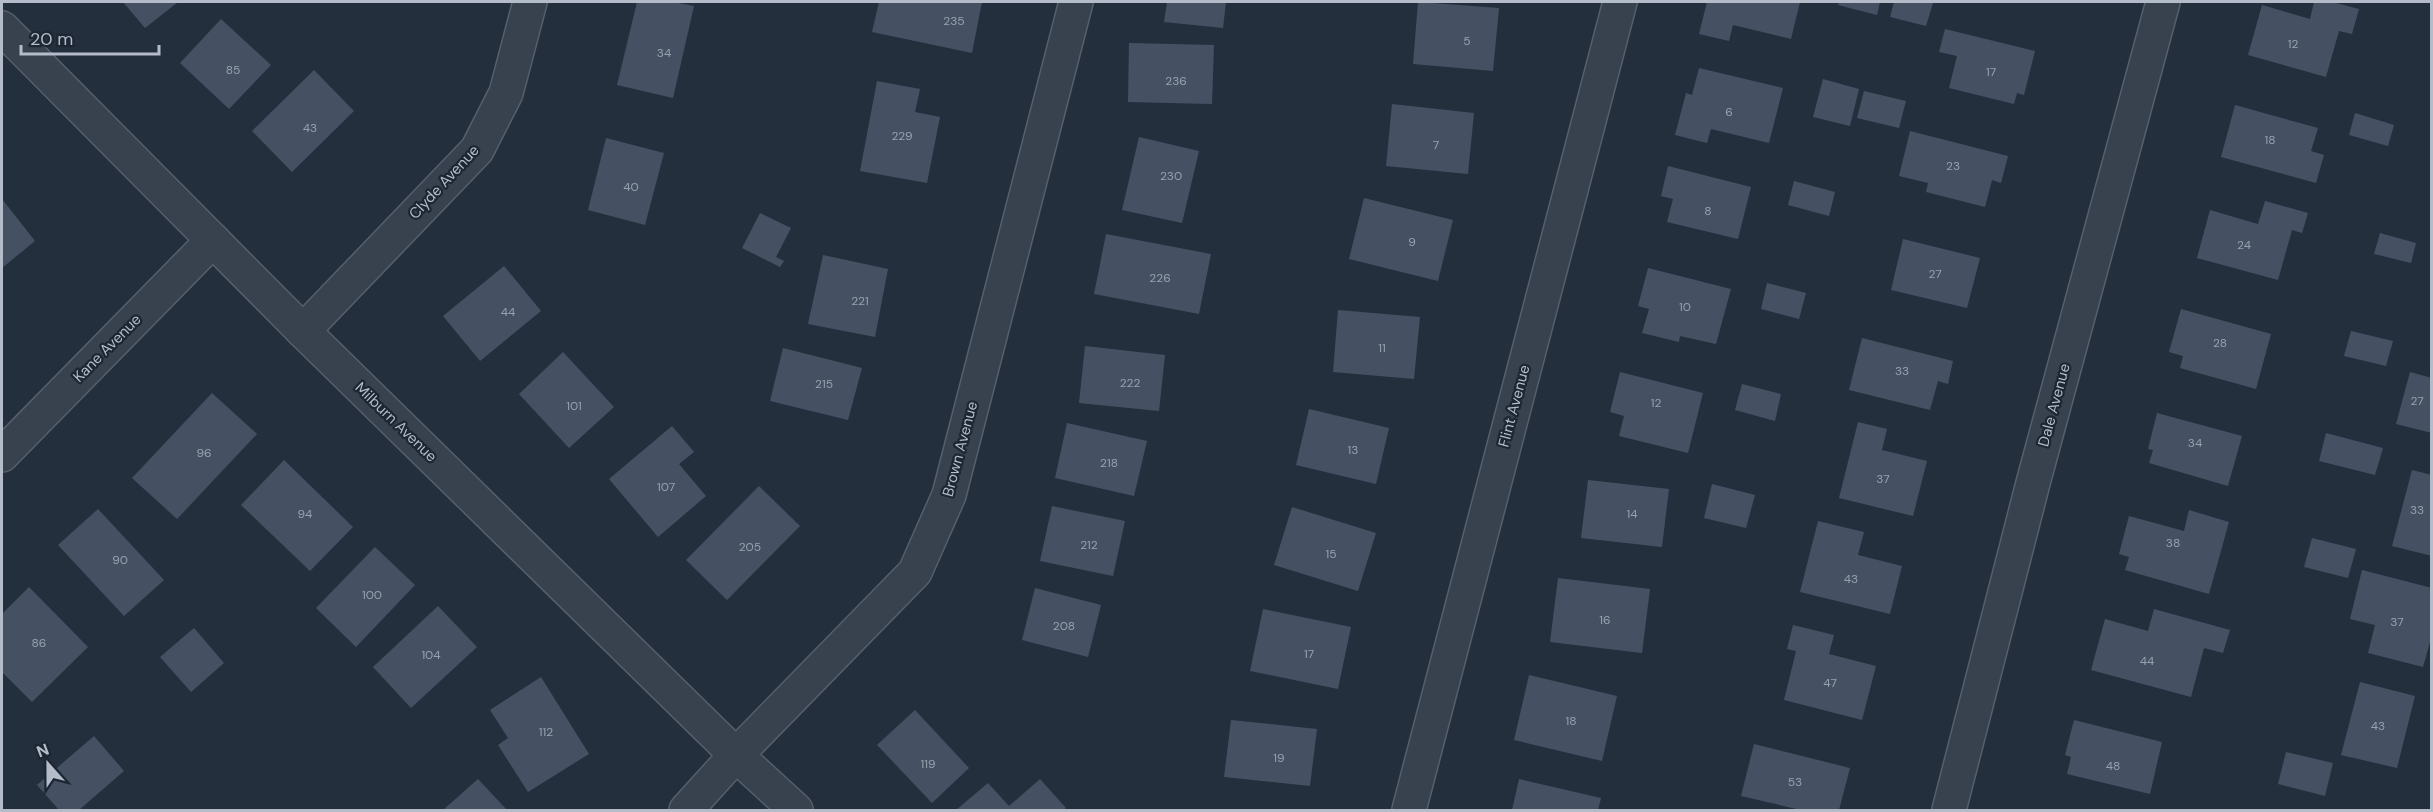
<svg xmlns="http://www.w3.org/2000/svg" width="2433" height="812" font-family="'DM Sans',sans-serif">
<rect width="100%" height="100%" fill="#242f3e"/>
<g fill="#455162">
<path d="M123,2H178L145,28Z"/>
<path d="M637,2H673L694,6L673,98L617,85Z"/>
<path d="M879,2H982L972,53L872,32Z"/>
<path d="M1167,2H1226L1223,28L1164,22Z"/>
<path d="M1418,2L1499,8L1493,71L1413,64Z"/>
<path d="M1707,2H1800L1791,39L1733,25L1729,41L1699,34Z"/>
<path d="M1839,2H1880L1877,15L1838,5Z"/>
<path d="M1894,2L1933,3L1926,26L1890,17Z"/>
<path d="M2314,2H2332L2359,9L2352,34L2339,31L2326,77L2248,55L2262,5L2310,19Z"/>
<path d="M221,19L271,65L229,109L180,63Z"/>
<path d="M1945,29L2035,51L2024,95L2017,93L2014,104L1949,88L1957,56L1939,52Z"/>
<path d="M1129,43L1214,45L1212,104L1128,102Z"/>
<path d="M1699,68L1783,88L1769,143L1711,129L1707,143L1675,135L1686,93L1692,95Z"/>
<path d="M314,70L354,111L292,172L252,131Z"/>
<path d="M1823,79L1859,89L1850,126L1813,117Z"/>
<path d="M877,81L920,89L915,112L940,117L927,183L860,171Z"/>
<path d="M1864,91L1906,101L1899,128L1857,118Z"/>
<path d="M1392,104L1474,113L1468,174L1386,166Z"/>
<path d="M2235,105L2318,128L2311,151L2324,155L2316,183L2221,157Z"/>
<path d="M2355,113L2394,125L2388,146L2349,135Z"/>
<path d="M1910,131L2008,156L2001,183L1992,180L1985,207L1926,192L1928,183L1899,176Z"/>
<path d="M1139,137L1199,151L1182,223L1122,210Z"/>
<path d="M606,138L664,153L645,225L588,210Z"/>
<path d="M1668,166L1751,187L1738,239L1667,222L1673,199L1661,196Z"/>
<path d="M1794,181L1835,192L1829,216L1788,205Z"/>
<path d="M1364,198L1453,220L1438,281L1349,259Z"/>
<path d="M2,199L35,241L2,268Z"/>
<path d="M2265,201L2308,213L2302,233L2292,230L2278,280L2197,258L2210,210L2258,224Z"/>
<path d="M760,213L791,228L776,257L784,261L780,267L742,248Z"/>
<path d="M2380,233L2416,243L2411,263L2374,254Z"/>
<path d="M1106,234L1211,254L1199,314L1094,294Z"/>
<path d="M1903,239L1980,258L1967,308L1891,290Z"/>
<path d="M823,255L888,269L875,337L808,324Z"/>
<path d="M504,266L541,311L480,361L443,316Z"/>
<path d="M1648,268L1731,289L1716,344L1680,336L1679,342L1642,333L1649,309L1638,306Z"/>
<path d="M1767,283L1806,293L1799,319L1761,309Z"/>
<path d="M2181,309L2271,334L2256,389L2180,368L2183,356L2169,352Z"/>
<path d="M1338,310L1420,317L1414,379L1333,372Z"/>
<path d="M2351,331L2393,341L2386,366L2344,356Z"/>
<path d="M1862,338L1953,361L1948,384L1938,381L1930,410L1849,390Z"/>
<path d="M1085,346L1165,355L1159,411L1079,403Z"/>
<path d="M783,348L862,368L848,420L770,401Z"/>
<path d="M563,352L614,407L569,448L519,394Z"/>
<path d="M1620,372L1703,393L1688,453L1619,436L1624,416L1610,412Z"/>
<path d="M2410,372L2432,378V433L2396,424Z"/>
<path d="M1742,384L1781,394L1775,421L1735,410Z"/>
<path d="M212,393L257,434L177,519L132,478Z"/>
<path d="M1309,409L1389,428L1376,484L1296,465Z"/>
<path d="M2157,413L2242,436L2228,486L2149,463L2153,450L2148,449Z"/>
<path d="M1858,422L1887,429L1882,450L1927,461L1913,516L1839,498Z"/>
<path d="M1067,423L1147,441L1134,496L1055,478Z"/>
<path d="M672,426L694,452L679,464L706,496L658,537L609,479Z"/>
<path d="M2326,433L2383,448L2375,475L2319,461Z"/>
<path d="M284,460L353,527L310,571L241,505Z"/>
<path d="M2412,470L2432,475V556L2392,546Z"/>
<path d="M1588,480L1669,489L1662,547L1581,538Z"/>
<path d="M1712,484L1755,495L1746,528L1704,518Z"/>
<path d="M759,486L800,526L727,600L686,560Z"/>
<path d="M1052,506L1125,521L1113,576L1040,561Z"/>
<path d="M1292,507L1376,533L1358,591L1274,565Z"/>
<path d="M98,509L164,580L124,616L58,545Z"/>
<path d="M2189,510L2229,522L2209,594L2125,570L2129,557L2119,554L2129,516L2184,531Z"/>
<path d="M1818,521L1864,532L1858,555L1902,566L1890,614L1800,592Z"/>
<path d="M2312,538L2356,549L2348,578L2304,567Z"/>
<path d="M375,547L415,585L356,647L316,608Z"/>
<path d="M2362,570L2432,588V635L2423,667L2368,653L2375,625L2350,619Z"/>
<path d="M1558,578L1650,589L1642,653L1550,642Z"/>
<path d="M29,587L88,647L32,702L2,672V614Z"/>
<path d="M1035,588L1101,605L1088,657L1022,640Z"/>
<path d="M438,606L477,647L411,708L373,667Z"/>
<path d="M1263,609L1351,627L1338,689L1250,671Z"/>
<path d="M2154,609L2230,630L2223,653L2204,648L2191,697L2091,670L2105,619L2148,631Z"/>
<path d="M1793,625L1834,635L1829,654L1876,666L1862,720L1784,700L1796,651L1787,649Z"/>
<path d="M194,628L224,663L191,692L160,657Z"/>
<path d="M1529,675L1617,696L1602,761L1514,740Z"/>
<path d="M541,677L589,754L528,792L498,745L508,738L490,710Z"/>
<path d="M2360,682L2415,696L2397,768L2341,755Z"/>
<path d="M915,710L969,768L932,803L877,745Z"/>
<path d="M1231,720L1317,729L1310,786L1224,777Z"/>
<path d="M2074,720L2162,742L2150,794L2067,774L2071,757L2065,755Z"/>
<path d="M94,736L124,771L79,810H59L37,785Z"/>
<path d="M1754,744L1850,768L1839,810H1801L1741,796Z"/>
<path d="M2286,752L2333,763L2325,796L2278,784Z"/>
<path d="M478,779L507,810H443Z"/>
<path d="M1040,779L1066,808L1063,810H956L988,783L1009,806Z"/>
<path d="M1519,779L1601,798L1598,810H1512Z"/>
</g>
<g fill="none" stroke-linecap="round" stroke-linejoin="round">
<g stroke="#565f6c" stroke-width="36">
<g id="minor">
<path d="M303,331L477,150L506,93L530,2"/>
<path d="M2,455L213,240"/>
<path d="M686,810L736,755L915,572L949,495L1076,2"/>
<path d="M1409,810L1620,2"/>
<path d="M1949,810L2033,483L2163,2"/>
</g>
</g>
<g stroke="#565f6c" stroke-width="36">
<path id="tertiary" d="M2,28L303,331L736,755L796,810"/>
</g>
<use href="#minor" stroke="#38414e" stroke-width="33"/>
<use href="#tertiary" stroke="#38414e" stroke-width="33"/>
</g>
<g text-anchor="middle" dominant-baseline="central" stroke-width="4.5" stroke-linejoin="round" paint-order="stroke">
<g font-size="12" fill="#98a1af">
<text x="954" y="21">235</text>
<text x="1467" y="41">5</text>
<text x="2293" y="44">12</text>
<text x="664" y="53">34</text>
<text x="233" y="70">85</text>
<text x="1991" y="72">17</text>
<text x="1176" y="81">236</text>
<text x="1729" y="112">6</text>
<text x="310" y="128">43</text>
<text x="902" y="136">229</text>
<text x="2270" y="140">18</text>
<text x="1436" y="145">7</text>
<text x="1953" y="166">23</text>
<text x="1171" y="176">230</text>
<text x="631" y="187">40</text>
<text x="1708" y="211">8</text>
<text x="1412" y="242">9</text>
<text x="2244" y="245">24</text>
<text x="1935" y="274">27</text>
<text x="1160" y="278">226</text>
<text x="860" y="301">221</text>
<text x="1685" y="307">10</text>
<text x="508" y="312">44</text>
<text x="2220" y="343">28</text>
<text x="1382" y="348">11</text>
<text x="1902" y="371">33</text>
<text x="1130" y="383">222</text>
<text x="824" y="384">215</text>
<text x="2417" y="401">27</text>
<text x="1656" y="403">12</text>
<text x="574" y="406">101</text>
<text x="2195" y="443">34</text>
<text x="1353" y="450">13</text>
<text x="204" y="453">96</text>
<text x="1109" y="463">218</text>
<text x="1883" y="479">37</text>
<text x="666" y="487">107</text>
<text x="2417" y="510">33</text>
<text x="305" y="514">94</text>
<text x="1632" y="514">14</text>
<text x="2173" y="543">38</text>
<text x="1089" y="545">212</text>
<text x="750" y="547">205</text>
<text x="1331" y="554">15</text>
<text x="120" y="560">90</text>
<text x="1851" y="579">43</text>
<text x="372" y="595">100</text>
<text x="1605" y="620">16</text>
<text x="2397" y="622">37</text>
<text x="1064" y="626">208</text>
<text x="39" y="643">86</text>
<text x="1309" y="654">17</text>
<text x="431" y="655">104</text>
<text x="2147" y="661">44</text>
<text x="1830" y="683">47</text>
<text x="1571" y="721">18</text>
<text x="2378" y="726">43</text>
<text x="546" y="732">112</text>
<text x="1279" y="758">19</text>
<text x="928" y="764">119</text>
<text x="2113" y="766">48</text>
<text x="1795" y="782">53</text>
</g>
<g font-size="15" fill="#b4bcc9" stroke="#1d2633">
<text transform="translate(444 182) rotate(-47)">Clyde Avenue</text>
<text transform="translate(107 348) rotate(-45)">Kane Avenue</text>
<text transform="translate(2054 405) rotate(-75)">Dale Avenue</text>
<text transform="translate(1514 406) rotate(-75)">Flint Avenue</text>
<text transform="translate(396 422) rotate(44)">Milburn Avenue</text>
<text transform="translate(960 449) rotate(-75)">Brown Avenue</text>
</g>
</g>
<rect width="2433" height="812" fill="none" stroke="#b4bcc9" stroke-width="6"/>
<g transform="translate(48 764) rotate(339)" stroke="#1d2633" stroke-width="4.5" paint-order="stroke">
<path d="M0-4.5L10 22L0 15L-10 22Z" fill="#b4bcc9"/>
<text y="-9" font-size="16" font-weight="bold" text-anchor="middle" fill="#b4bcc9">N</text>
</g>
<path d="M21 45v9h138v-9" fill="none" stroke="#b4bcc9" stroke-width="3"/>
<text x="30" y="45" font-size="18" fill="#b4bcc9" stroke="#1d2633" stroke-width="4.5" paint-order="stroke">20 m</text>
</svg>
